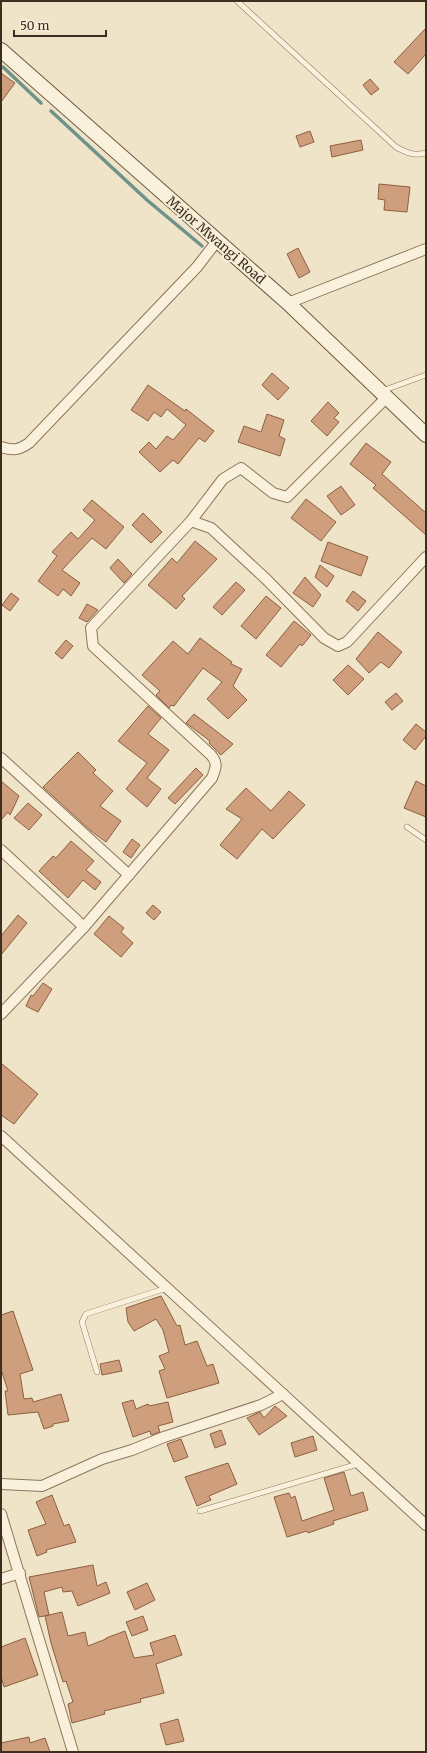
<svg xmlns="http://www.w3.org/2000/svg" width="427" height="1753" font-family="Merriweather,serif">
<rect width="100%" height="100%" fill="#f0e4c8"/>
<g fill="none" stroke-linecap="round" stroke-linejoin="round">
<g stroke="#6f938a" stroke-width="3.5">
<path d="M3,67L41,103"/>
<path d="M51,111L147,200L202,246"/>
</g>
</g>
<g fill="#cf9f7d" stroke="#8d5f41">
<path d="M426,28V54L408,74L394,62Z"/>
<path d="M1,73L15,83L1,102Z"/>
<path d="M370,79L379,89L371,95L363,85Z"/>
<path d="M310,131L314,142L300,147L296,136Z"/>
<path d="M361,140L363,150L332,157L330,146Z"/>
<path d="M379,184L410,187L407,212L384,210L385,200L378,199Z"/>
<path d="M298,248L310,272L299,278L287,254Z"/>
<path d="M272,373L289,388L278,400L262,385Z"/>
<path d="M148,385L185,411L186,409L214,431L205,442L199,438L178,464L173,460L160,472L139,452L149,442L156,449L167,436L173,440L186,425L167,409L161,417L154,412L148,421L131,410Z"/>
<path d="M328,402L339,413L334,418L339,422L327,436L311,421Z"/>
<path d="M267,414L284,420L279,436L285,439L280,456L238,442L244,426L261,432Z"/>
<path d="M366,443L391,462L382,474L426,513V535L373,488L376,485L350,464Z"/>
<path d="M341,486L355,505L341,515L327,496Z"/>
<path d="M306,499L336,522L321,541L291,518Z"/>
<path d="M92,500L124,527L106,549L92,538L62,570L80,583L71,596L63,589L58,596L38,581L57,556L52,552L71,532L78,539L95,520L83,510Z"/>
<path d="M143,513L162,532L151,543L132,525Z"/>
<path d="M195,541L217,559L182,596L185,599L176,609L148,585L172,558L177,563Z"/>
<path d="M328,542L368,557L361,576L321,561Z"/>
<path d="M118,559L132,574L124,583L110,568Z"/>
<path d="M320,565L334,576L327,587L315,577Z"/>
<path d="M305,577L321,595L313,607L293,593Z"/>
<path d="M236,582L245,590L222,615L213,607Z"/>
<path d="M353,591L366,601L358,611L346,601Z"/>
<path d="M11,593L19,599L10,611L2,605Z"/>
<path d="M266,596L281,608L256,639L241,626Z"/>
<path d="M87,604L98,610L87,622L79,618Z"/>
<path d="M294,621L311,635L302,646L300,644L281,667L266,655Z"/>
<path d="M378,632L402,652L389,668L381,662L369,673L356,659Z"/>
<path d="M200,638L232,662L231,664L242,669L233,686L247,700L228,719L207,699L222,682L203,668L174,706L171,705L169,708L156,695L160,691L142,675L173,641L188,654Z"/>
<path d="M66,640L73,646L62,659L55,653Z"/>
<path d="M348,665L364,679L348,695L333,680Z"/>
<path d="M396,693L403,701L392,710L385,702Z"/>
<path d="M148,706L161,718L148,734L169,750L147,778L161,789L147,807L126,789L147,763L118,741Z"/>
<path d="M194,714L233,744L221,755L209,743L210,741L186,723Z"/>
<path d="M416,724L426,732V736L415,750L403,740Z"/>
<path d="M78,752L96,770L93,773L113,791L100,806L121,821L106,842L91,831L43,787Z"/>
<path d="M196,768L203,775L175,804L168,798Z"/>
<path d="M1,781L19,796L10,815L8,812L1,820Z"/>
<path d="M416,781L426,786V817L404,808Z"/>
<path d="M246,788L271,811L289,791L305,805L273,839L262,829L237,859L220,845L242,819L226,809Z"/>
<path d="M28,803L42,815L29,830L14,818Z"/>
<path d="M132,839L140,845L131,858L123,852Z"/>
<path d="M71,841L94,861L86,870L101,882L95,890L83,880L68,898L39,871L53,856L56,858Z"/>
<path d="M153,905L161,912L154,920L146,913Z"/>
<path d="M18,915L27,923L1,955V936Z"/>
<path d="M109,916L124,928L121,932L133,943L121,957L94,934Z"/>
<path d="M43,983L52,989L38,1012L26,1006L31,995L33,996Z"/>
<path d="M1,1063L38,1094L14,1124L1,1115Z"/>
<path d="M161,1296L177,1326L180,1325L185,1345L197,1341L207,1366L213,1364L219,1383L167,1398L159,1371L165,1369L159,1356L169,1352L163,1330L156,1319L134,1331L128,1322L126,1308Z"/>
<path d="M13,1311L33,1370L20,1374L24,1399L32,1398L33,1402L61,1394L69,1421L53,1424V1426L44,1429L38,1412L8,1415L5,1391H8L1,1369V1315Z"/>
<path d="M119,1360L122,1371L102,1375L100,1364Z"/>
<path d="M133,1400L136,1409L148,1404L149,1406L168,1402L173,1422L158,1426L160,1432L151,1435L150,1431L133,1437L122,1403Z"/>
<path d="M275,1406L287,1416L259,1435L247,1418L260,1412L264,1418Z"/>
<path d="M221,1430L226,1444L215,1448L210,1434Z"/>
<path d="M313,1436L317,1450L295,1457L291,1443Z"/>
<path d="M181,1439L188,1457L174,1462L167,1444Z"/>
<path d="M228,1463L237,1484L209,1496L211,1500L197,1506L185,1477Z"/>
<path d="M344,1472L351,1496L363,1492L368,1510L333,1521L334,1524L308,1533L307,1531L287,1537L274,1497L289,1493L291,1498L295,1496L302,1521L334,1510L324,1478Z"/>
<path d="M52,1495L64,1526L69,1524L76,1542L46,1550L47,1552L37,1556L28,1530L46,1524L36,1502Z"/>
<path d="M93,1565L97,1586L106,1582L110,1593L78,1606L72,1591L63,1592L62,1587L44,1592L49,1615L39,1617L29,1577Z"/>
<path d="M147,1583L155,1600L135,1610L127,1592Z"/>
<path d="M62,1612L68,1636L85,1632L88,1646L106,1639V1638L125,1631L134,1658L154,1655L150,1643L175,1635L182,1655L156,1664L164,1693L140,1699L141,1702L104,1711L105,1714L72,1723L68,1704L73,1702L66,1681L63,1682L51,1643L45,1616Z"/>
<path d="M143,1616L148,1630L132,1636L126,1622Z"/>
<path d="M25,1638L38,1675L4,1687L1,1676V1647Z"/>
<path d="M178,1719L184,1741L166,1745L160,1724Z"/>
<path d="M29,1737L30,1743L45,1738L50,1752H1V1743Z"/>
</g>
<g fill="none" stroke-linecap="round" stroke-linejoin="round">
<g stroke="#8d765c" stroke-width="6">
<g id="lane">
<path d="M237,1L396,147C407,153 414,156 426,153"/>
<path d="M382,391L426,375"/>
<path d="M407,827L426,840"/>
<path d="M97,1372L82,1322L86,1314L167,1288"/>
<path d="M200,1511L358,1464"/>
</g>
</g>
<g stroke="#8d765c" stroke-width="12">
<g id="street">
<path d="M288,303L426,249"/>
<path d="M1,447C13,451 19,450 29,443L197,267L217,241"/>
<path d="M191,521L223,479L241,468L273,493L287,497L386,398"/>
<path d="M1,758L129,875"/>
<path d="M1,850L84,927"/>
<path d="M1,1014L84,927L212,778C216,768 218,763 211,755L93,646L91,628L191,521L211,528L267,580L324,638L338,646L347,642L426,557"/>
<path d="M1,1136L426,1525"/>
<path d="M1,1484L42,1486L102,1459L132,1450L164,1437L261,1405L283,1394"/>
<path d="M1,1514L73,1752"/>
<path d="M1,1579L20,1573"/>
</g>
</g>
<g stroke="#6f573f" stroke-width="16">
<path id="secondary" d="M1,50L288,303L426,435"/>
</g>
<use href="#lane" stroke="#faf1dc" stroke-width="5"/>
<use href="#street" stroke="#faf1dc" stroke-width="10"/>
<use href="#secondary" stroke="#faf1dc" stroke-width="14"/>
</g>
<g text-anchor="middle" dominant-baseline="central" stroke-width="4" stroke-linejoin="round" paint-order="stroke">
<g font-size="13" fill="#3d2e20" stroke="#f7eed8">
<text transform="translate(216 240) rotate(41)">Major Mwangi Road</text>
</g>
</g>
<rect width="427" height="1753" fill="none" stroke="#3d2e20" stroke-width="4"/>
<path d="M14 30v6h92v-6" fill="none" stroke="#3d2e20" stroke-width="2"/>
<text x="20" y="30" font-size="12" fill="#3d2e20" stroke="#f7eed8" stroke-width="3" paint-order="stroke">50 m</text>
</svg>
